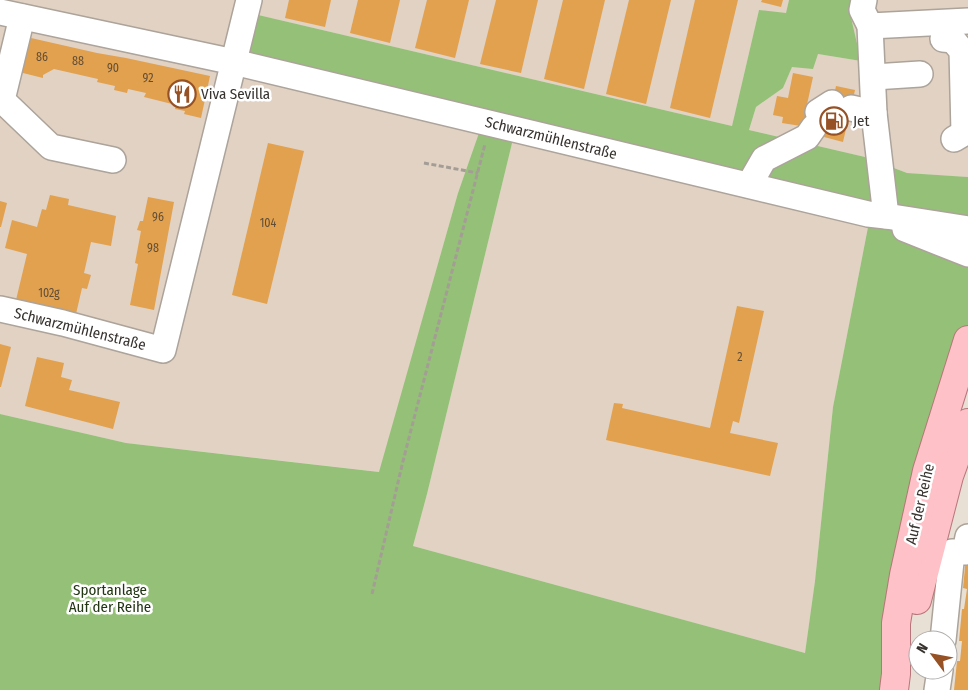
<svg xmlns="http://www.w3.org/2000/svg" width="968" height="690" font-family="'Fira Sans Condensed',sans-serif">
<rect width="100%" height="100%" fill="#e8dfd5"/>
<g fill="#e1d2c3">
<path d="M0,0H245L232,53L480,130L458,193L380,472L126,443L0,414Z"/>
<path d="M253,0H789L786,14L759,10L732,126L250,13Z"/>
<path d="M854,0H968V177L907,173L865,157L749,130L756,107L783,88L792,66L818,54L861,61L850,13Z"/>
<path d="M513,139L870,217L833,407L815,581L805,653L413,546L427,494Z"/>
</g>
<g fill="#95c078">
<path d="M789,0H854L850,13L861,61L818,54L813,69L792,67L783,88L756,107L749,130L865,157L907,173L968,177V225L239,60L250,13L732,126L759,10L786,13Z"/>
<path d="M480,130L513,139L427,494L413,546L805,653L815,581L833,407L870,217L968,256V330L890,690H0V414L126,443L379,472L458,193Z"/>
</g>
<g fill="#e1a14f">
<path d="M289,0H331L325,27L285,18Z"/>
<path d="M358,0H400L390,43L350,33Z"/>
<path d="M427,0H469L455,58L415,48Z"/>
<path d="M496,0H538L521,73L480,64Z"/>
<path d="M563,0H605L584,89L544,79Z"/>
<path d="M629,0H671L646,104L606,94Z"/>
<path d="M695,0H738L710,118L670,108Z"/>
<path d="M762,0H783L781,7L761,2Z"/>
<path d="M31,38L97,53L126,58L210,76L201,118L184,114L185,111L175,109L176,105L144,97L146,93L128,89L127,93L114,90L115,86L97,82L98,79L54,69L43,75V78L19,72L27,40Z"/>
<path d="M793,73L813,77L806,109L830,115L836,86L855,90L843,142L824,137L826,130L782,123L783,117L773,115L777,96L788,98Z"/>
<path d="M268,143L304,151L267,304L232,295Z"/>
<path d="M50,195L69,199L68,205L116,216L111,246L91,242L84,273L91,275L87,289L82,288L76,314L16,300L27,254L5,248L12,220L37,227L42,209L46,210Z"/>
<path d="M148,197L174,202L154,310L130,305L138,264L135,263L141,231L137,230L140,221H143Z"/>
<path d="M0,201L7,203L1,227H0Z"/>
<path d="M737,306L764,311L739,423L733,421L730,433L778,443L770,476L606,440L614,403L623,404L622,408L710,428Z"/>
<path d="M0,344L11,347L1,387H0Z"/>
<path d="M37,357L64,363L61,377L72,380L69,390L120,402L113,429L25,406Z"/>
<path d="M966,557H968V690H954L957,661H960L962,641H959L962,609H964L967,589L963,588Z"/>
</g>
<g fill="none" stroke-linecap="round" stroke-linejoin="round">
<g stroke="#aca39a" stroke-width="28">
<g id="minor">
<path d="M864,0L862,10L870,26L874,113L886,216"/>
<path d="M0,12L234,62L868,214L886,216L968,229"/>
<path d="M22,17L2,100L51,147L113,160"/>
<path d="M870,26L968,21"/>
<path d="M943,39L953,40L962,51L964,133L954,139"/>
<path d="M874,77L920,74"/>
<path d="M851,108L874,113"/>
<path d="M818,112L832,103"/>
<path d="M749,185L764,159L807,137L814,127"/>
<path d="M905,229L968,254"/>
<path d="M0,309L63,323L163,350L249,0"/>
<path d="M943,640L952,552H965L968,537"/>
<path d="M937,690L940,670"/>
</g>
</g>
<g stroke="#b77579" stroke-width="30">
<g id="major">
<path d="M917,600L949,476L968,423"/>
<path d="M894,690L896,674V623L904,575L927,471L968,340"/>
</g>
</g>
<g stroke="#a49d95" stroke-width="3" stroke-dasharray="5 2.5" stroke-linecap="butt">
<path d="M424,163L478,173"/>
<path d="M372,594L403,461L485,144"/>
</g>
<use href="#minor" stroke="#fff" stroke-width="25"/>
<use href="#major" stroke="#fdc1c7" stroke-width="28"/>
</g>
<defs>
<g id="restaurant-ring" transform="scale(1.4375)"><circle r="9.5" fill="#fff" stroke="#965125" stroke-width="1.5"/><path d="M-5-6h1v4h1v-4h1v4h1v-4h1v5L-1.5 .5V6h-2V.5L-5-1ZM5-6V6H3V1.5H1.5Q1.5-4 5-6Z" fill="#965125"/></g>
<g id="fuel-ring" transform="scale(1.4375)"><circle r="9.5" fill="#fff" stroke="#965125" stroke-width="1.5"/><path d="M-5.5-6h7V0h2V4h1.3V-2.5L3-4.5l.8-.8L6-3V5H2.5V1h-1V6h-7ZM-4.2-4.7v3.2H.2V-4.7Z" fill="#965125"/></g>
</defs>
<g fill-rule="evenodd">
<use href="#restaurant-ring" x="182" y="94"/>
<use href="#fuel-ring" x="834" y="121"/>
</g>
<g text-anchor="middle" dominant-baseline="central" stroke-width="5" stroke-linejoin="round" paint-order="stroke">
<g font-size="12" fill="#624e37">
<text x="42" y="57">86</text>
<text x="78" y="61">88</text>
<text x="113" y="68">90</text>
<text x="148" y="78">92</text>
<text x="158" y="217">96</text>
<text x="268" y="223">104</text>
<text x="153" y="248">98</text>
<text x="49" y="293">102g</text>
<text x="740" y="357">2</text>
</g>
<g font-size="15" fill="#37332f" stroke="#fff" text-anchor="start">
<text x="201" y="94">Viva Sevilla</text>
<text x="853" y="121">Jet</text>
</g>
<g font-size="15" fill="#37332f" stroke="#fff">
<text transform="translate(551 138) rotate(14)">Schwarzmühlenstraße</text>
<text transform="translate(80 329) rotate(14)">Schwarzmühlenstraße</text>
<text transform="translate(920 504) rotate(-77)">Auf der Reihe</text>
</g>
<g font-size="15" fill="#223613" stroke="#fff">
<text x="110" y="590">Sportanlage<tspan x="110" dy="17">Auf der Reihe</tspan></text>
</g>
</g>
<g transform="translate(933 655) rotate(302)"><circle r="24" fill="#ffffff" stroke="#afadac"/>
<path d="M0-4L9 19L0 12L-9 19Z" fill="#965125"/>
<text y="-8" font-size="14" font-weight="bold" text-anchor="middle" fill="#37332f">N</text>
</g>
</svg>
